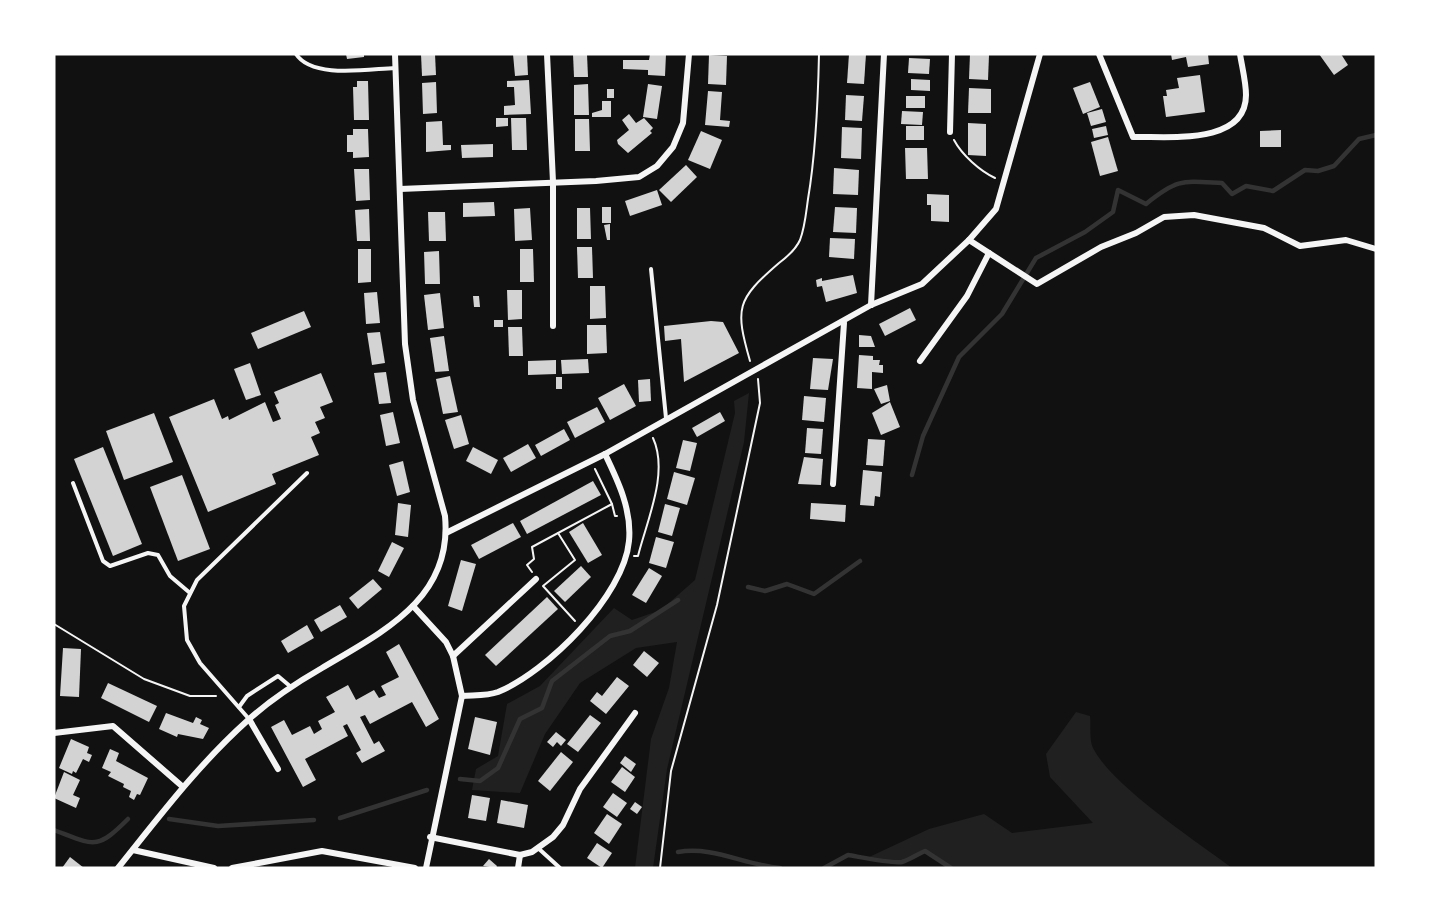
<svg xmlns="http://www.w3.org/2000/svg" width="1430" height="922" font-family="'Archivo Narrow',sans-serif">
<rect width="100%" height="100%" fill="#111"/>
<g fill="#202020">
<path d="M749,393L744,442L667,769L653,868H635L651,739L669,688L677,642L636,648L580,683L545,734L520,793L472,790L476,769L498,756L507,704L540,686L614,608L632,620L661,610L695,580L735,413L734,401Z"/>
<path d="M1076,712L1090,716C1091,725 1089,740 1093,748C1112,786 1196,841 1232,868H951L925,851L900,862L867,858L929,829L984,814L1012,833L1093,823L1050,777L1046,754Z"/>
</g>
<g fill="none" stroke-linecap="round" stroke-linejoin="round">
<g stroke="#333" stroke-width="4.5">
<path d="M912,475L923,436L959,357L1002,314L1036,258L1085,232L1113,212L1118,190L1146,204C1178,178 1183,181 1222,183L1232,194L1246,186L1273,191L1305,170L1318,171L1334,166L1359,139L1376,135"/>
<path d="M748,587L765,591L787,584L814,594L860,561"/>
<path d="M460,779L480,781L498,768L520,719L542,708L552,681L610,636L630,631L678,600"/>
<path d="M340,818L427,790"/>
<path d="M169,819L218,826L314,820"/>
<path d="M54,830C94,845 96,851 128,819"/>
<path d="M678,852C714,846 744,865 780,868"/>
<path d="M824,868L848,855C860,857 893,864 902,862C909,860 918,854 925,851L951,868"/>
</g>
</g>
<g fill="#d3d3d3">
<path d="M346,54H364V57L347,59Z"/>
<path d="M421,54H435L436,75L422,76Z"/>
<path d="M513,54H527L528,75L515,76Z"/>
<path d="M573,54H587L588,77H574Z"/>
<path d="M650,54H666L665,76L648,75V70L623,69V60H649Z"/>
<path d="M849,54H866L864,84L847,83Z"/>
<path d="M970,54L989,55L988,80L969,79Z"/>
<path d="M1171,54H1208L1209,64L1188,67L1186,57L1172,60Z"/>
<path d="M1319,54H1341L1348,65L1334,75Z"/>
<path d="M709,55L727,56L726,85L708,84Z"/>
<path d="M909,58L930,59L929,74L908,73Z"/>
<path d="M1200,75L1205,112L1166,117L1163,96H1167L1166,90L1179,88L1177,78Z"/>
<path d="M911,79L930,80V91L911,90Z"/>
<path d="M529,80L531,114L504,115V106L515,105L514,87H507V81Z"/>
<path d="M357,81H368L369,120H354L353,87H357Z"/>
<path d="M436,82L437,113L423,114L422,83Z"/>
<path d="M1090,82L1100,107L1083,114L1073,88Z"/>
<path d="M588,84L589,115H574V85Z"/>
<path d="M648,84L662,86L657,119L643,117Z"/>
<path d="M969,88L991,89V113H968Z"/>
<rect x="607" y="89" width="7" height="9"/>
<path d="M708,91L722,92L720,120L730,121L729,127L705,125Z"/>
<path d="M846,95L864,96L862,121L845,120Z"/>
<rect x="906" y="96" width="19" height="12"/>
<path d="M602,101H611V117H592V113L602,110Z"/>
<path d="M1102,109L1106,122L1091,126L1087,113Z"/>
<path d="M902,111L923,112L922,125L901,124Z"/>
<path d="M629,114L636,123L644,118L653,128L650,131L652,133L628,153L618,144L617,140L629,130L622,120Z"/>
<path d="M496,118H508V126L496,127Z"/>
<path d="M511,118H526L527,150H512Z"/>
<path d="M575,119H589L590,151H575Z"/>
<path d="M442,121L443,145H451V150L426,152V122Z"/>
<path d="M968,123L986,124V156L968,155Z"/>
<rect x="906" y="126" width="18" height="14"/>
<path d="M1106,126L1108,135L1094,138L1092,129Z"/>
<path d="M842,127L862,128L861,159L841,158Z"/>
<path d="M353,129H368L369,157L353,158V152H347V135H353Z"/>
<path d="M1281,130V147H1260V131Z"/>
<path d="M701,131L722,140L710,169L688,160Z"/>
<path d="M1108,137L1118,171L1100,176L1091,142Z"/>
<path d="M493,144V157L462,158L461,145Z"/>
<path d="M905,148H927L928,179H906Z"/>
<path d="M686,165L697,177L671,202L659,190Z"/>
<path d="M834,168L859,170L858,195L833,194Z"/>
<path d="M354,169H369L370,200L356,201Z"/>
<path d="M657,190L662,205L630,216L625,201Z"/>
<path d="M927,194L949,195V222L931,221V205H927Z"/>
<path d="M494,202L495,216L463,217V203Z"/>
<rect x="602" y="207" width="9" height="16"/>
<path d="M835,207L857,208L856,233L833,232Z"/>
<path d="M530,208L532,240L515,241L514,209Z"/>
<path d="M577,208H590L591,239H577Z"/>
<path d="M369,209L370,241H357L355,210Z"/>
<path d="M428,212H445L446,241H429Z"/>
<path d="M610,224V240H607L604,225Z"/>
<path d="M830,238L855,239L854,259L829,257Z"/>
<path d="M577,247H592L593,278H578Z"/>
<path d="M358,249H371V282L358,283Z"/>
<path d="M520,249H533L534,282H520Z"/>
<path d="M439,251L440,284H425L424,252Z"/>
<path d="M853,275L857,293L826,302L822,286L817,287L816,280L822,278V281Z"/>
<path d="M590,286H605L606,318L590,319Z"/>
<path d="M507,290H522V319L508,320Z"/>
<path d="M377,292L380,323L366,324L364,293Z"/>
<path d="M440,293L444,328L428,330L424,295Z"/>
<path d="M473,296H479L480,307H474Z"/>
<path d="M910,308L916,320L885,336L879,324Z"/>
<path d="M304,311L311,327L258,349L251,333Z"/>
<rect x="494" y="320" width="9" height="7"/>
<path d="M711,321L723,322L739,353L684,382L681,339L665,341L664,326Z"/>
<path d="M587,325H606L607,353L587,354Z"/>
<path d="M508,327H522L523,356H509Z"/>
<path d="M380,332L385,363L372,365L367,333Z"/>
<path d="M859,335L871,336L875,347H859Z"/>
<path d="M444,336L449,371L435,372L430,338Z"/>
<path d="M859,355L873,356V360H880L879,365H883V373L872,372V389L857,388Z"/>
<path d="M813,358L833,359L828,390L810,389Z"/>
<path d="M588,359L589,373L562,374L561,360Z"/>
<path d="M556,360V374L528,375V361Z"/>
<path d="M250,363L261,395L246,400L234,369Z"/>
<path d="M386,372L391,403L379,404L374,373Z"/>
<path d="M321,373L333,402L320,407L325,418L315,422L320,433L311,437L319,455L272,474L276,484L208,512L169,417L214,399L222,419L228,416L229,420L265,402L273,422L281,419L275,405L279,403L274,392Z"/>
<path d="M450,376L458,412L443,414L436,379Z"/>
<rect x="556" y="377" width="6" height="12"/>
<path d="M650,379L651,401L639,402L638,380Z"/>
<path d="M624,384L636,406L610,420L598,398Z"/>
<path d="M887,385L890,401L881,404L874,389Z"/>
<path d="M804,396L826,398L824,422L802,420Z"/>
<path d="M890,402L900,427L881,435L872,413Z"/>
<path d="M597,407L605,422L575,438L567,422Z"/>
<path d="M393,412L400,443L386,446L380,415Z"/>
<path d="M720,412L725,421L697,437L692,428Z"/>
<path d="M154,413L173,462L124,480L106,431Z"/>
<path d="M461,415L469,444L454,449L445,420Z"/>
<path d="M807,428L823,429L821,454L805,453Z"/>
<path d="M564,429L570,440L541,456L535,445Z"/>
<path d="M868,439L885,440L883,466L866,465Z"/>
<path d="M683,440L697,443L690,471L676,468Z"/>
<path d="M528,444L536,458L511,472L503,458Z"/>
<path d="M103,447L142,544L113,556L74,459Z"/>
<path d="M473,447L498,460L491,474L466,461Z"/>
<path d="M804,457L823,459L821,485L798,484Z"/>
<path d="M403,461L410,492L397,496L389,465Z"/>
<path d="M863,470L882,472L880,497L875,496L874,506L860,505Z"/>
<path d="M674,472L695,478L687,505L667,499Z"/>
<path d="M182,475L210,549L178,561L150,487Z"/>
<path d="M593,481L601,495L527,534L520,521Z"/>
<path d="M398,503L411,505L408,537L395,535Z"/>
<path d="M811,503L846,505L845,522L810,519Z"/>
<path d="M665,504L680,508L672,536L658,532Z"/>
<path d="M513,523L521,537L479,559L471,545Z"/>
<path d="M583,523L602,555L588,563L569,532Z"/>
<path d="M656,537L674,542L666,568L649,563Z"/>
<path d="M392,542L404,548L389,577L378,571Z"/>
<path d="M461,560L476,564L462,611L448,606Z"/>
<path d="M581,566L591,577L565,602L554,591Z"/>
<path d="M649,568L662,576L646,603L632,595Z"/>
<path d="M373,579L382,589L358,609L349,598Z"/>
<path d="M547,597L558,609L496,666L485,655Z"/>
<path d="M340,605L347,617L321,632L314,620Z"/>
<path d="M307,625L314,638L288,653L281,641Z"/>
<path d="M399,644L439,719L426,727L412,702L370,724L365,715L360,717L374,744L379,741L385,751L362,763L356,753L361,750L347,724L343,726L348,736L305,759L316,780L303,787L271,727L284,720L292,735L310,726L314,734L322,729L318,721L335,712L326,697L348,685L356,700L374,690L379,698L386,695L381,686L399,677L386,652Z"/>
<path d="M63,648L81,649L79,697L60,696Z"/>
<path d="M644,651L659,663L647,677L633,665Z"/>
<path d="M617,677L629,686L606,714L590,701L597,692L602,696Z"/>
<path d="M108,683L157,706L149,722L101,698Z"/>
<path d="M166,713L193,723L196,717L202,720L200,724L209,728L203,739L178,734L177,737L159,729Z"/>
<path d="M590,715L601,723L578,752L567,744Z"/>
<path d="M475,717L497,722L490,755L468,749Z"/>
<path d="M556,732L566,740L561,746L557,742L553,747L547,742Z"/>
<path d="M71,739L89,747L87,753L92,755L89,762L83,759L76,773L73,771L72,774L59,768Z"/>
<path d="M110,749L119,753L116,761L148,778L140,795L137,794L134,800L129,797L131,791L123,787L124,784L108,776L111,772L102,768Z"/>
<path d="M561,752L573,762L550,791L538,781Z"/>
<path d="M625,756L636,764L631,772L620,763Z"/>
<path d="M622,767L635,777L625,792L611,782Z"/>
<path d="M64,772L80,780L73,795L80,798L76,808L54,798Z"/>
<path d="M613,793L627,803L617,817L603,807Z"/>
<path d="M472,795L490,798L486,821L468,818Z"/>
<path d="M501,800L528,805L524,828L497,823Z"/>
<path d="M635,802L642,807L637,814L630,809Z"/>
<path d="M607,814L622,824L609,844L594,833Z"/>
<path d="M597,843L612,853L602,868L587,858Z"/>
<path d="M70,857L84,868H62Z"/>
<path d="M489,859L497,866L496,868L483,866Z"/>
</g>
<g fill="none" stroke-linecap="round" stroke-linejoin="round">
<g stroke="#f5f5f5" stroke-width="2">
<path d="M954,140C962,155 980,171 995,178"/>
<path d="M750,361C735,308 736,300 779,263C787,257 796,249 800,240C805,227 806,213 808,199C816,152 818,102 819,54"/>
<path d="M595,469L612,504L615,516H617"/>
<path d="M558,533L575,560L543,586L575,621"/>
<path d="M634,556H638C647,520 669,473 653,438"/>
<path d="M532,572L527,565L534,559L532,547L612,504"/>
<path d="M54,624L144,679L190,696H216"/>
<path d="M660,868L671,771L717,605L760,403L758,379"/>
</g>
<g stroke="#f5f5f5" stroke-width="4">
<path d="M296,54C312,79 368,69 395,68"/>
<path d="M651,269L666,418"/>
<path d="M73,483L103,561L110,566L148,553L158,555L170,576L190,593"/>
<path d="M239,707L247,696L278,676L291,687"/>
<path d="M249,719L200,663L187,640L184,606L197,580L307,473"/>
<path d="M538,848L560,868"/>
</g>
<g stroke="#f5f5f5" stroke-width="6">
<path d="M547,54L553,182V326"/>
<path d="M1099,54L1133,137C1166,136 1246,146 1246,95C1246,82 1242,67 1240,54"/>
<path d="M950,132L952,54"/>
<path d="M400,189L596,181L639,177L657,166L673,147L683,123L689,54"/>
<path d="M969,240L1037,284L1101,247L1136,233L1164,217L1194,215L1264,228L1300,246L1346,240L1376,249"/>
<path d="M871,305L884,54"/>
<path d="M920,361L967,296L989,253"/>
<path d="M833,484L844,323"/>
<path d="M446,533L605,454L871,305L922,284L969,240L996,209L1040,54"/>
<path d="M413,606L446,642L453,656L462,696L426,868"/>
<path d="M453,656L536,579"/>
<path d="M462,696C474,695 487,696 498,692C547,672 624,596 629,541C632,510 618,481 605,454"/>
<path d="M249,719L278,769"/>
<path d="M54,733L113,726L183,787"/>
<path d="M430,837L520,855L532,852L553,837L563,825L580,789L635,713"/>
<path d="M133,850L214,868"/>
<path d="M118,868C159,817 198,765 247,721C270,700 296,683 322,668C382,632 453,599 445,516L413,400L405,344L395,54"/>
<path d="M232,868L322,851L415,868"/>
<path d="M518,868L520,855"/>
</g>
</g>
<rect width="1430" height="922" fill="none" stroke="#ffffff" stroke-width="111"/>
</svg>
